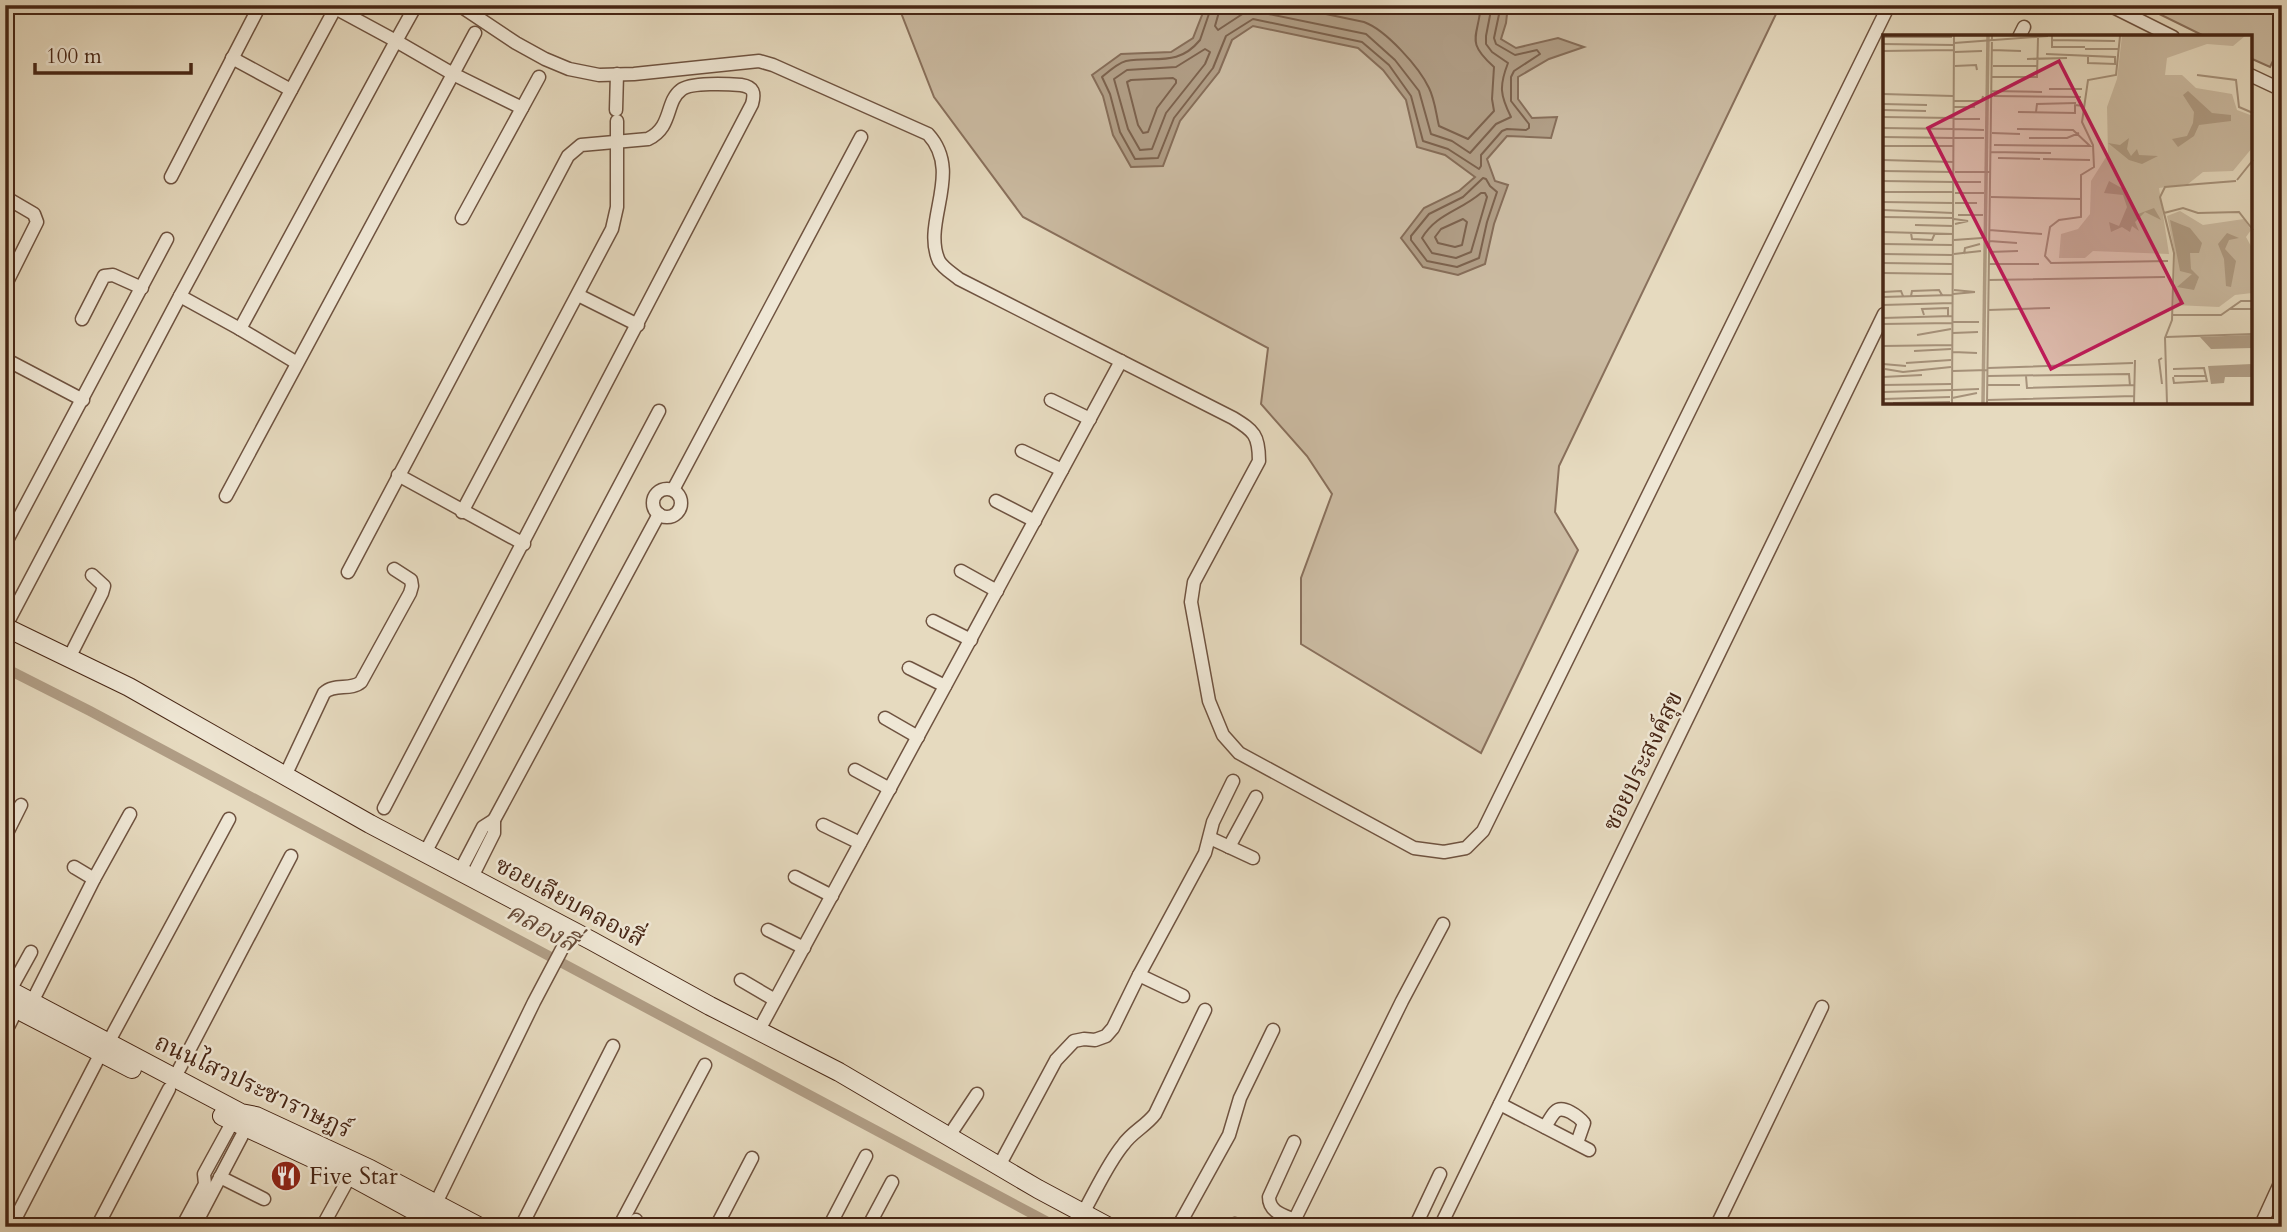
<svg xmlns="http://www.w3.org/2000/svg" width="2287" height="1232" font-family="Cardo,'Noto Serif Thai',serif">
<rect width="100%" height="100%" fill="#e6dabf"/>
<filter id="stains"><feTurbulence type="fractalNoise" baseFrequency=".00286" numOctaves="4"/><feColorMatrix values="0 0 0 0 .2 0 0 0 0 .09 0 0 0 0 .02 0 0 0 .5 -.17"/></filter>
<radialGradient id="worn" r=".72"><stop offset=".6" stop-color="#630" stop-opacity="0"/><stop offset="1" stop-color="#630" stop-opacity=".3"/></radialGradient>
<g fill="#cbbba2" stroke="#89705c" stroke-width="2">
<path d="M898,5H1817L1809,14H1776L1559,466L1555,512L1578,550L1481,753L1301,644V578L1332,494L1307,456L1261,404L1268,348L1023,217L934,97Z"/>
<path d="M2141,5H2282V43L2270,67L2250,58V37H2206Z"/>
</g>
<path fill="#b09d85" stroke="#866d58" stroke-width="2" d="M1206,5H1508L1506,23L1501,39L1516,48L1558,38L1584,47L1549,59L1518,77V99L1532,118L1557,117L1551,138L1507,136L1487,159L1495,181L1508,185L1494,224L1485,264L1458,275L1423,267L1401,238L1424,208L1459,191L1475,177L1445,155L1417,147L1406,100L1383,70L1358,48L1253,26L1232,40L1219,72L1180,121L1163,166L1131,167L1113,135L1103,96L1092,75L1121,54L1171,52L1193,38Z"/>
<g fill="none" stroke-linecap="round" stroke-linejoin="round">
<g stroke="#7c624d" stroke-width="2">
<path d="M1212,5L1200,40C1178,67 1155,56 1126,61C1118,63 1109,71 1102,77L1110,94L1120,132L1135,159L1158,158L1174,118L1213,68L1226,36L1253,19L1362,42L1389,65L1411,96L1423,141L1448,149L1479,169L1481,166V155L1502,131L1507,129L1526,130L1529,128V124L1511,101V77L1514,71L1540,54L1537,50L1515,55L1496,44L1494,38L1501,5"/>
<path d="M1221,5L1215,26L1218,30L1244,13L1254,11L1366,34L1395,60L1419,91L1431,134L1452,141L1470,153L1496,124L1511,117C1500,95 1499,86 1508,63L1492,52L1486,44V36L1492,5"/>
<path d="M1283,5L1364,22C1386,30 1419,67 1429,88C1435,100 1436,114 1439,126L1468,139L1494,111L1492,99L1494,67C1465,41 1478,38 1481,5"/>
<path d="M1205,49L1210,52L1205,64L1166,113L1152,149L1140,150L1128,129L1114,79L1127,70L1176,67Z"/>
<path d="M1173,78L1176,80V83L1157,108L1148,132L1143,133L1138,125L1127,82L1131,80Z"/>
<path d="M1483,178L1486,179L1490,186L1497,192L1487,222L1479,258L1457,267L1427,261L1411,240V236L1429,214L1463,197Z"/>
<path d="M1481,193H1485L1487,197L1471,252L1456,258L1432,253L1422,238C1436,214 1460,211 1481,193Z"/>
<path d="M1463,219L1467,222L1462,245L1455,247L1438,243L1435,237L1441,229Z"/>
</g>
<path stroke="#b09d85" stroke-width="10" d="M5,668L90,711L1057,1227"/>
<g stroke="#6f5340" stroke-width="15">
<g id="street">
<path d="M459,5L516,43L545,59L569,69L599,75L634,74L759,61L773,65L928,134C964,173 921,222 939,261C943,268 953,274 959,279L1233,418C1254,431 1259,435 1259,461L1194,582L1191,602L1209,701L1223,735L1239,753L1414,848L1444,852L1466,848L1483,831L1889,5"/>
<path d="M2109,5L2173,37"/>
<path d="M475,33L453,74L522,108"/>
<path d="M2019,37L2024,27"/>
<path d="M232,58L291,90"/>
<path d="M2250,75L2282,90"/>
<path d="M616,110L617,74"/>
<path d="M171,177L260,5"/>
<path d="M5,197L34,214L37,222L5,286"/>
<path d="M462,218L539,77"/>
<path d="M578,295L638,325"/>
<path d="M180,296L240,329"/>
<path d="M82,319L104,276L113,275L142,288"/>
<path d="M5,359L83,400"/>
<path d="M297,363L240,329L396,41L335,8"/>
<path d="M1051,400L1090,419"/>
<path d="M1022,451L1062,470"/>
<path d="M398,475L524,544"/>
<circle cx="667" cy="503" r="14"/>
<path d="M673,490L861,137"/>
<path d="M226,496L453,74L396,41L416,5"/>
<path d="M996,501L1035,521"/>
<path d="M462,512L612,229L617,207V121"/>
<path d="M5,544L167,239"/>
<path d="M961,571L997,591"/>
<path d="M348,572L568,156L581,145L648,139C673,127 665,102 681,90C690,82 729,84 741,85C754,87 755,93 752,104L384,808"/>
<path d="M10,618L180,296L337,5"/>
<path d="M933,621L971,640"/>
<path d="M69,658L102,593L104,586L92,575"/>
<path d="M909,668L945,686"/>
<path d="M885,718L918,737"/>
<path d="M855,770L890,789"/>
<path d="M285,776L324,693C334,683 351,691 361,682L410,593L412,586L411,580L394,569"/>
<path d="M494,820L659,514"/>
<path d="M823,825L860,843"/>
<path d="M5,837L21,805"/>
<path d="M1210,838L1253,858"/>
<path d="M1229,847L1256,797"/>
<path d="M425,853L659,411"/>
<path d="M74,867L94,879"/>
<path d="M460,871L483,827L494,820V833L472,877"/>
<path d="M795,877L832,896"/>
<path d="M768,930L804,948"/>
<path d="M1139,975L1183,996"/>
<path d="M741,980L775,1000"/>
<path d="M10,990L31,952"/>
<path d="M32,1002L94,879L130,814"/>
<path d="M759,1030L1121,361"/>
<path d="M5,1033L17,1009"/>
<path d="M108,1043L229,819"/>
<path d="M174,1079L291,856"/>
<path d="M1500,1104L1589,1150"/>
<path d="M1545,1127C1548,1123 1551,1116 1555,1112C1563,1104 1579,1117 1584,1123L1577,1143"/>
<path d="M949,1136L977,1094"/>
<path d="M1294,1142L1269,1197C1269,1212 1283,1215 1295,1220"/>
<path d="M999,1166L1056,1060L1074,1041L1084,1039L1095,1040L1106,1036L1113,1028L1139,975L1205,853L1213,822L1233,781"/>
<path d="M220,1177L264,1199"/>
<path d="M436,1203L534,1002L572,930"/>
<path d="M1083,1213C1095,1192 1108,1163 1123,1145C1132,1132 1146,1126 1155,1114L1205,1010"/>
<path d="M11,1227L101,1053"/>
<path d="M97,1227L169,1089"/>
<path d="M182,1227L205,1184L204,1174L233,1121"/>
<path d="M194,1227L246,1128"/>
<path d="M322,1227L350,1176"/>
<path d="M521,1227L613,1046"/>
<path d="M619,1227L705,1065"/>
<path d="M631,1227L636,1220"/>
<path d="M716,1227L752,1158"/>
<path d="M829,1227L866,1156"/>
<path d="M868,1227L892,1182"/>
<path d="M1178,1227L1229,1135L1240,1098L1273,1030"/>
<path d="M1234,1227L1235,1224"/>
<path d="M1291,1227L1402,1001L1443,924"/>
<path d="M1415,1227L1440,1174"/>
<path d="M1440,1227L1884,314"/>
<path d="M1716,1227L1822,1007"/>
<path d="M2260,1227L2282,1179"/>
</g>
</g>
<g stroke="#472615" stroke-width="20">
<g id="secondary">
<path d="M5,627L129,687L370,824L592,941L710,1006L839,1072L1038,1189L1109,1227"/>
<path d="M5,988L241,1113L256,1116L370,1169L480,1227"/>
<path d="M5,1003L132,1069"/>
<path d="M222,1116L350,1176L444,1227"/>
</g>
</g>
<use href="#street" stroke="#efe7d5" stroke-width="12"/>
<use href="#secondary" stroke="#efe7d5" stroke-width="18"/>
</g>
<defs>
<g id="restaurant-disc" transform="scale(1.575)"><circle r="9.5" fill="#8f2418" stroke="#efe7d5"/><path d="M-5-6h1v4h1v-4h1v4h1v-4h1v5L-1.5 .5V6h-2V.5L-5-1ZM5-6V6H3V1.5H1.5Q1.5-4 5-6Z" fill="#fff"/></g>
</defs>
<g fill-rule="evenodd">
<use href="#restaurant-disc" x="286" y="1176"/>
</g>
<g text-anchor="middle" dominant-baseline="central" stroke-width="5" stroke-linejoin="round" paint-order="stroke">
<g font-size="24" fill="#472615" stroke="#efe7d5">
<text transform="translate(1643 761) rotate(-64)">ซอยประสงค์สุข</text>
<text transform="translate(570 902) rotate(28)">ซอยเลียบคลองสี่</text>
<text transform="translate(253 1086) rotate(25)">ถนนไสวประชาราษฎร์</text>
</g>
<g font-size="24" fill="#472615" stroke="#efe7d5" text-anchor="start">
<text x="309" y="1176">Five Star</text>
</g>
<g font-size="26" font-style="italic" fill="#664a37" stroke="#efe7d5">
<text transform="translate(542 927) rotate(28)">คลองสี่</text>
</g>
</g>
<g transform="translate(1883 35)">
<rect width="369" height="369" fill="#e6dabf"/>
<path d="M239,1H362L350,11L324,9L284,23L282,40H299L313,53L349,59L354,75L370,81L369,113L350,136L320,137L305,149L276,153L286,219L210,216L202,223H176L178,199L195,194L207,179L208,146L225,119L224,72L234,44ZM297,176L320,190L361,184L368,195L363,202L369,213V258L352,260L336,272L291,270L292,219L284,181Z" fill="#cbbba2"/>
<path d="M305,56L329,78L348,80V86L316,90L311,101L295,112L289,104L304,101L310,88L311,77L300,60ZM246,103L244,114L248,121L254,114L256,120L275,121L259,129L246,125L225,108L237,110ZM226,146L244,156L255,179L271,173L278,185L262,177L252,187L256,196L249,191L247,197L239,192L228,197L226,187L236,191L244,172L240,160L221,158ZM287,185L307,193L319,208L316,218H307L308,234L316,242L311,255L294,252L309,239L297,236ZM344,198L356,203L346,205L342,214L353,226L348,252L343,251L341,224L335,209ZM369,300V313L328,314L317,302ZM369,329V342H342L341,348L328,349L325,331Z" fill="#b09d85"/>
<path fill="none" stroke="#b09d85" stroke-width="3.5" d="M100,368L105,1"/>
<path fill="none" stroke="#a6927b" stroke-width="2" d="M169,1V12H202M237,1L233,40L205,45L199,87L210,110L211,132L198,140V182L176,185L167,192L162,221L168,228L285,226M0,2H69M169,5L232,6M71,8L165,1M0,9L70,10M202,14H235M109,15L138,16M0,16L70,15M72,17L99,16M163,19L232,22V29L205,28V21M144,24L184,23M72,31L93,30L94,35M110,31H155M314,40L353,45L356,72L370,78M109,42H154L155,3M166,54H199M109,56L159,57M0,59L70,61M111,61L198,62M71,66H99L100,61M0,69L44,70M70,72H92M0,75L43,76M135,77L192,78V70L200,71M153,77L154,69L193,68M0,82L70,83M71,84H97M0,93L70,94M71,94L101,95M109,98L137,99M0,102L70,103M71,103H101M146,103H184L196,98M111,110L207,111L190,95L134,94M0,111H70M108,117L168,118M115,123L157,124M160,124L207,125M0,125L70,127M0,136L70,137M72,137H108M354,145L370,125M0,146L70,147M72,147H98M315,149L353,146M0,157H70M72,158H101M108,162L198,164M0,167L70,168M72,168H94M0,175L70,178M281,178L300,173L315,178L356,177L370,195M75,180H100M0,182L70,183M71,184L85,186L72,189M32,190L70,191M106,195L159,199M0,197L70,199M28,198L29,204L49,205L52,198M71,205L99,203M106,206L134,208M0,209L69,210M106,217L135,216M0,219L69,220M71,219L98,216M81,219L82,213L97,209M0,228L69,229M105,229H156M0,238L69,239M105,245L282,242M71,255L92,257M0,257L18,256L20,261M70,259L92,257M28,261L29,256L56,255L59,260M0,262L69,260M0,270L69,268M347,274H370M105,275L167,273M41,280L39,274L65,273V281M289,280H338L358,266H370M0,283L69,281M70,287H96M0,289L69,288M70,298L95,297M34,300L68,294M283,302L370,299M0,311L70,310M31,316L68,314M70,317L94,318M279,323L276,325L279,349M23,328L68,325M0,329L23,331M105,333L250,328M2,334L20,337L68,332M290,334L321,333L324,346L291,348L290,342M70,336L105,335M105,341L246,339L247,351M143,341L144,353L252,350M291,341H323M0,342L39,340M0,350L68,349M105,350H137M70,355L96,354M0,357L68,355M69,363L94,358M0,364L67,362M104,365L251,361M10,368L67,367M69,368L71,1M104,368L109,1M251,368L252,325M284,368L282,303L289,285L291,218L277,162L282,152L315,149"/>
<path fill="#c2185b" fill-opacity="0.15" stroke="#c2185b" stroke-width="3.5" d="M176,26L299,268L168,334L45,93Z"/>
<rect width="369" height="369" fill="none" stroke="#472615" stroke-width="3.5"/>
</g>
<rect width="2287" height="1232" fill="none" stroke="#e6dabf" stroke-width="28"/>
<rect x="7" y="7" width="2273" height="1218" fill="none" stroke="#472615" stroke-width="3.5"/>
<rect x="14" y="14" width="2259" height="1204" fill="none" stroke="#472615" stroke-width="2"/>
<path d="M35 63v10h156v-10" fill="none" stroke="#472615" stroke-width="3.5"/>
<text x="46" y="63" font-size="21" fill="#472615" stroke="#efe7d5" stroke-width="5" paint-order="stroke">100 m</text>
<rect width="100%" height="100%" filter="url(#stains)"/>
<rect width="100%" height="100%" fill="url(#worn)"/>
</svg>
